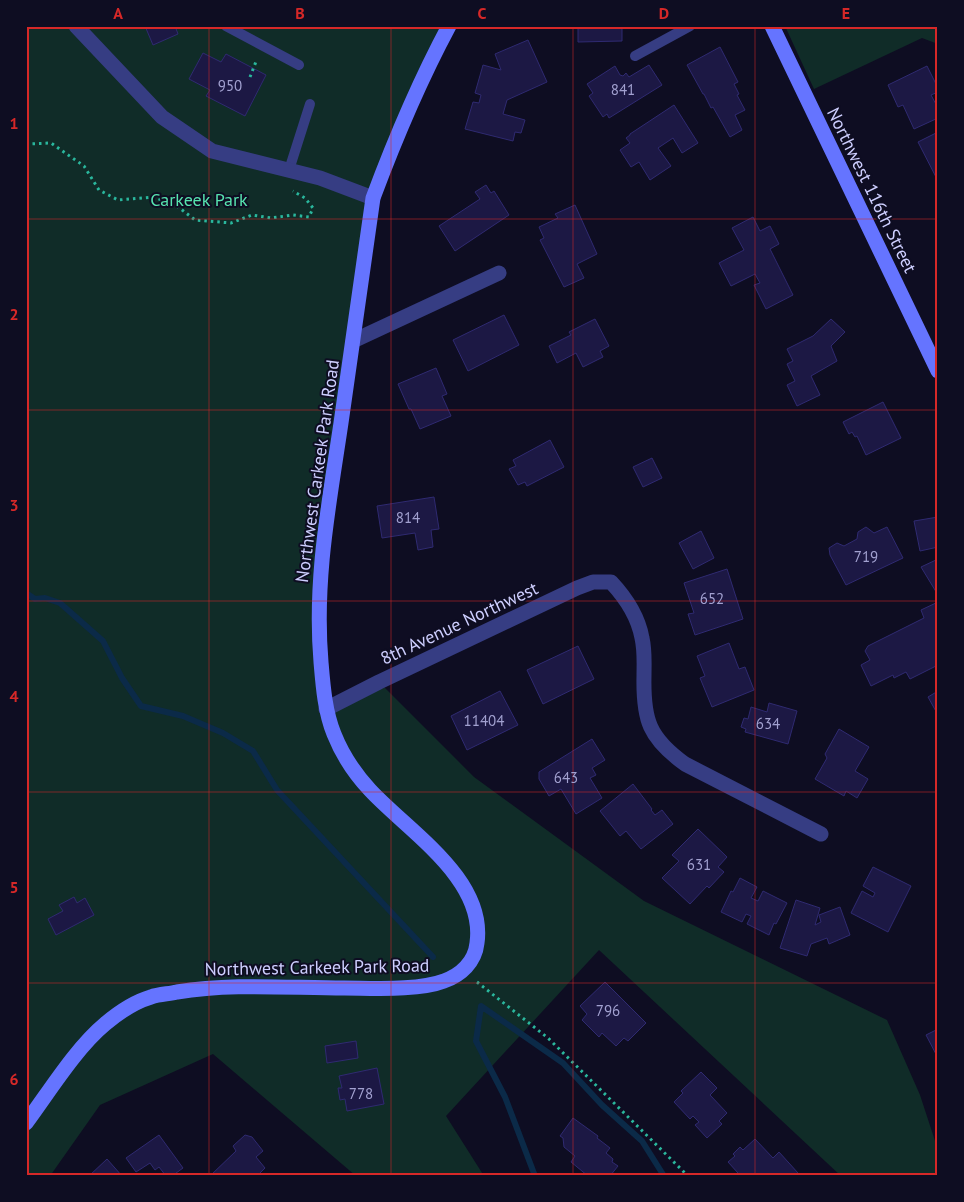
<svg xmlns="http://www.w3.org/2000/svg" width="964" height="1202" font-family="'PT Sans',sans-serif">
<rect width="100%" height="100%" fill="#0e0d22"/>
<g fill="#102c28">
<path d="M26,26H449L373,198L321,560L326,709L379,682L474,777L644,901L887,1020L920,1095L938,1150V1176H841L599,950L446,1116L484,1176H356L213,1054L100,1105L50,1176H26Z"/>
<path d="M785,26H938V44L922,38L814,89Z"/>
</g>
<g fill="none" stroke-linecap="round" stroke-linejoin="round">
<g stroke="#0b2a48" stroke-width="6">
<path d="M26,593L35,599L45,598L60,603L103,641L122,678L141,706L183,716L223,733L253,751L277,790L433,957"/>
<path d="M535,1176L505,1097L476,1041L481,1006L563,1063L602,1105L642,1141L664,1176"/>
</g>
</g>
<g fill="#1c1844" stroke="#2f2a71">
<path d="M145,26H175L178,34L153,45Z"/>
<path d="M578,26H622V41L578,42Z"/>
<path d="M528,40L547,82L507,100L503,114L525,120L521,133L515,132L513,141L465,129L473,102L479,103L481,95L475,93L483,65L501,70L495,54Z"/>
<path d="M720,47L738,82L734,84L739,94L737,95L745,110L735,115L742,130L730,137L713,107L711,108L704,94H703L687,65Z"/>
<path d="M203,53L221,62L226,54L266,75L245,116L206,96L210,90L189,79Z"/>
<path d="M649,65L662,85L609,118L607,114L603,117L589,96L593,93L587,84L615,66L620,75L623,76L626,73L629,77Z"/>
<path d="M927,66L938,88V92L931,95L938,108V118L914,129L903,105L898,107L888,85Z"/>
<path d="M674,105L698,143L682,153L673,138L658,148L671,166L650,180L639,162L631,167L620,150L630,143L626,138L630,135V134Z"/>
<path d="M938,132V181L918,142Z"/>
<path d="M486,185L491,193L494,191L509,215L455,251L439,226L480,199L475,192Z"/>
<path d="M575,205L597,254L577,264L584,278L564,287L540,240L544,238L539,227L558,218L555,214Z"/>
<path d="M753,217L760,231L770,226L779,244L770,249L793,295L766,309L754,285L760,283L755,274L731,286L719,263L744,250L732,228Z"/>
<path d="M504,315L519,345L468,371L453,340Z"/>
<path d="M595,319L609,346L600,351L603,357L583,367L576,353L557,363L549,346L571,335L569,332Z"/>
<path d="M831,319L845,332L831,346L837,361L811,376L820,395L797,406L787,385L795,381L787,364L793,361L787,349L813,336Z"/>
<path d="M436,368L447,394L442,396L451,416L420,429L411,409H409L398,384Z"/>
<path d="M883,402L901,438L866,455L857,436L855,437L852,432L849,434L843,422Z"/>
<path d="M550,440L564,467L527,486L525,482L518,485L509,469L516,466L513,460Z"/>
<path d="M652,458L662,478L643,487L633,467Z"/>
<path d="M434,497L439,529L431,530L433,547L418,550L415,533L382,538L377,506Z"/>
<path d="M938,517V547L920,551L914,521Z"/>
<path d="M866,527L874,533L887,527L903,558L846,585L830,555L829,548L837,543L844,546L857,539L858,532Z"/>
<path d="M701,531L714,558L693,569L679,543Z"/>
<path d="M938,559V595L921,567Z"/>
<path d="M727,569L743,619L695,635L688,614L694,613L684,583Z"/>
<path d="M938,602V665L910,679L906,672L894,678L893,675L871,686L861,665L870,660L865,651L868,646L924,618L921,610Z"/>
<path d="M729,643L739,669L745,667L754,690L712,707L700,678L705,676L697,656Z"/>
<path d="M578,646L594,679L543,704L527,670Z"/>
<path d="M500,691L518,725L467,750L451,716Z"/>
<path d="M938,691V715L928,697Z"/>
<path d="M769,703L797,711L788,744L745,732L746,729L741,727L744,718L748,719L751,707L767,712Z"/>
<path d="M839,729L869,747L855,771L868,779L857,798L846,791L844,796L815,779L827,758L825,754Z"/>
<path d="M592,739L605,760L592,768L596,775L590,778L602,798L576,814L561,789L549,796L539,779V772Z"/>
<path d="M633,784L652,809L651,810L655,815L662,810L673,824L641,849L626,831L620,836L600,811Z"/>
<path d="M698,829L727,857L718,867L724,872L709,888L707,886L690,904L662,878L679,861L672,855Z"/>
<path d="M873,867L911,886L888,932L851,913L862,891L873,897L875,893L863,886Z"/>
<path d="M740,878L757,887L751,898L758,901L763,891L787,903L776,924L774,923L769,935L747,924L751,916L746,914L742,922L721,912L731,891L733,892Z"/>
<path d="M74,897L77,903L85,898L94,915L56,935L48,919L63,911L59,905Z"/>
<path d="M796,900L820,908L815,925L821,922L819,915L840,907L850,935L829,944L827,938L811,944L807,956L780,948Z"/>
<path d="M605,982L646,1023L628,1041L624,1038L616,1046L602,1033L599,1037L582,1020L587,1014L580,1006Z"/>
<path d="M938,1029V1058L926,1035Z"/>
<path d="M356,1041L358,1058L327,1063L325,1046Z"/>
<path d="M377,1068L384,1104L347,1111L345,1099L340,1100L338,1088H342L339,1076Z"/>
<path d="M701,1072L717,1088L710,1095L727,1113L719,1121L722,1124L707,1138L695,1125L699,1122L693,1116L690,1119L674,1102L683,1093L681,1091Z"/>
<path d="M573,1118L598,1136L597,1138L610,1148L606,1153L613,1159L612,1162L618,1166L610,1176H588L571,1162L575,1156L564,1147L563,1138L560,1136Z"/>
<path d="M159,1135L183,1168L172,1176H166L159,1167L155,1170L150,1163L136,1172L126,1158Z"/>
<path d="M245,1135L252,1137L263,1151L256,1157L265,1168L257,1176H210L236,1151L233,1146Z"/>
<path d="M755,1139L773,1158L779,1152L798,1173L794,1176H738V1173L728,1162L735,1156L733,1154L740,1147L743,1150Z"/>
<path d="M107,1159L122,1176H89Z"/>
</g>
<g fill="none" stroke-linecap="round" stroke-linejoin="round">
<g stroke="#2ab79d" stroke-width="3" stroke-dasharray="2.5 4" stroke-linecap="butt">
<path d="M250,77L257,59"/>
<path d="M26,144L51,143L84,166L99,190L118,200L154,197L177,206L195,220L231,223L252,215L271,218L293,215L309,217L313,208L305,198L293,191"/>
<path d="M477,982L548,1038L688,1176"/>
</g>
<g stroke="#363d83" stroke-width="10">
<path d="M226,26L299,65"/>
<path d="M635,56L690,26"/>
<path d="M289,170L310,104"/>
</g>
<g stroke="#363d83" stroke-width="15">
<path d="M76,26L162,117L212,151L320,178L373,198"/>
<path d="M353,341L499,273"/>
<path d="M326,709L379,682L577,588L593,582H611C626,598 638,616 642,638C645,651 644,663 644,676C643,720 649,738 685,764L821,834"/>
</g>
<g stroke="#6574ff" stroke-width="15">
<path d="M772,26L938,371"/>
<path d="M26,1123C49,1092 76,1048 105,1024C118,1013 134,1002 151,997C159,994 169,994 177,992C232,983 289,988 344,988C372,988 418,991 444,981C461,975 475,962 477,943C486,879 409,832 370,790C356,775 342,754 334,734C325,712 323,686 321,662C314,580 329,504 341,423C352,348 363,273 373,198C395,139 419,82 449,26"/>
</g>
</g>
<path fill="none" stroke="#d62828" stroke-width="1" stroke-opacity="0.55" d="M209,26V1176M391,26V1176M573,26V1176M755,26V1176M26,219H938M26,410H938M26,601H938M26,792H938M26,983H938"/>
<g text-anchor="middle" dominant-baseline="central" stroke-width="4" stroke-linejoin="round" paint-order="stroke">
<g font-size="15" fill="#a2a1d0">
<text x="230" y="85">950</text>
<text x="623" y="89">841</text>
<text x="408" y="517">814</text>
<text x="866" y="556">719</text>
<text x="712" y="598">652</text>
<text x="484" y="720">11404</text>
<text x="768" y="723">634</text>
<text x="566" y="777">643</text>
<text x="699" y="864">631</text>
<text x="608" y="1010">796</text>
<text x="361" y="1093">778</text>
</g>
<g font-size="18" fill="#cecfff" stroke="#0e0d22">
<text transform="translate(872 190) rotate(64)">Northwest 116th Street</text>
<text transform="translate(317 471) rotate(-82)">Northwest Carkeek Park Road</text>
<text transform="translate(459 623) rotate(-25)">8th Avenue Northwest</text>
<text transform="translate(317 967) rotate(-1)">Northwest Carkeek Park Road</text>
</g>
<g font-size="18" fill="#57e3af" stroke="#0e0d22">
<text x="199" y="199">Carkeek Park</text>
</g>
</g>
<rect width="964" height="1202" fill="none" stroke="#0e0d22" stroke-width="55"/>
<rect x="28" y="28" width="908" height="1146" fill="none" stroke="#d62828" stroke-width="2"/>
<g font-size="16" text-anchor="middle" font-weight="bold" fill="#d62828">
<text x="118" y="19">A</text>
<text x="300" y="19">B</text>
<text x="482" y="19">C</text>
<text x="664" y="19">D</text>
<text x="846" y="19">E</text>
<text x="14" y="129">1</text>
<text x="14" y="320">2</text>
<text x="14" y="511">3</text>
<text x="14" y="702">4</text>
<text x="14" y="893">5</text>
<text x="14" y="1085">6</text>
</g>
</svg>
